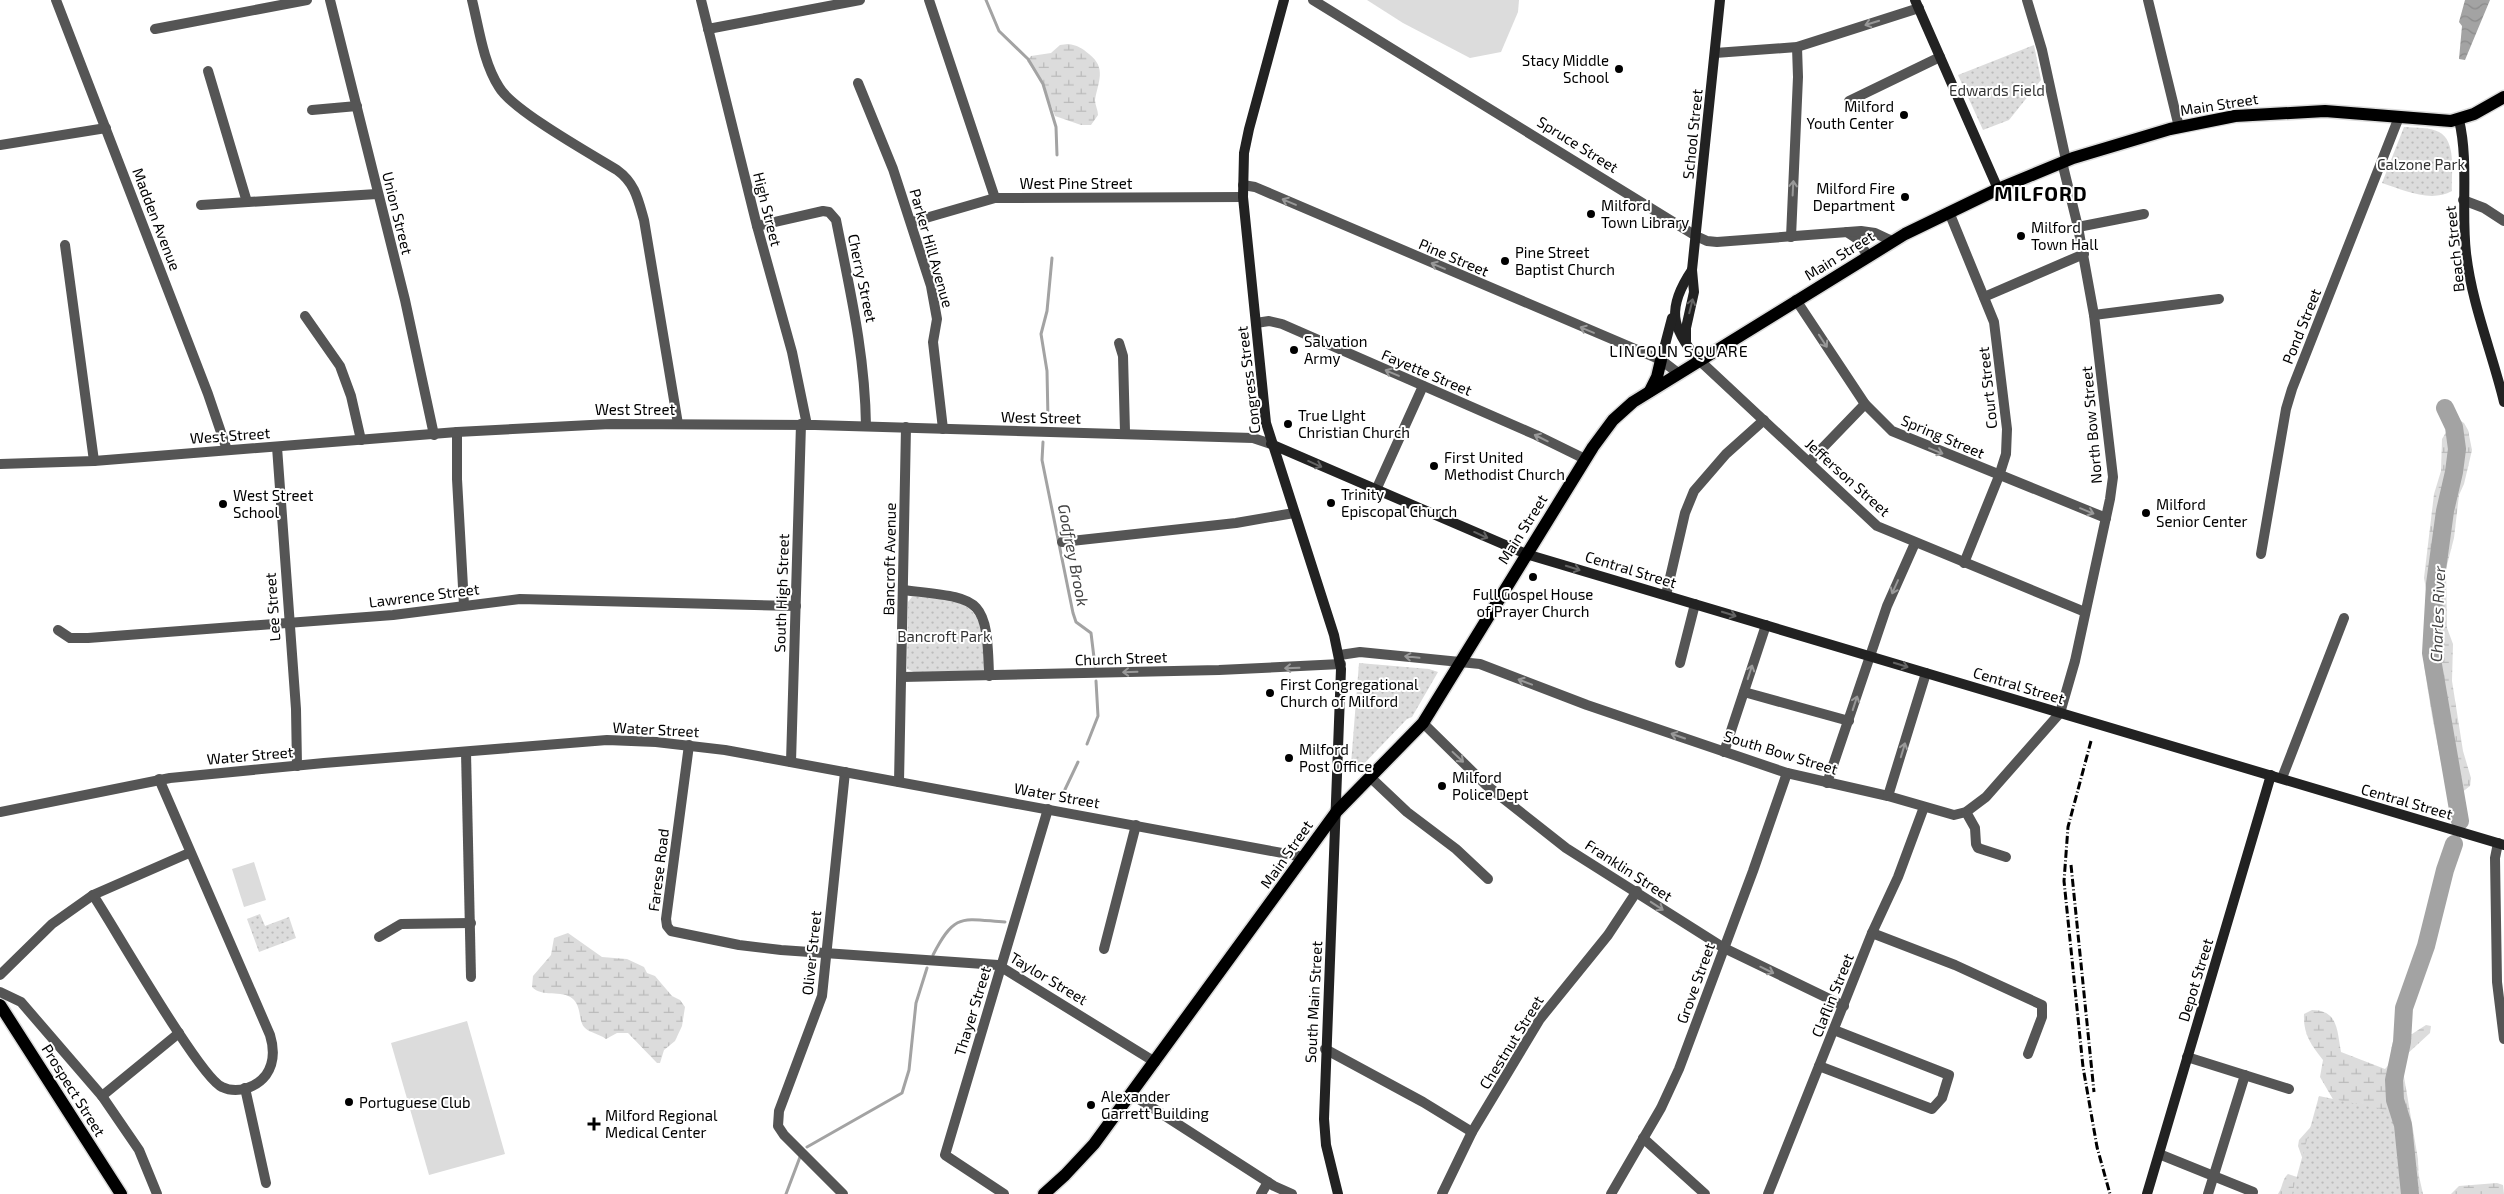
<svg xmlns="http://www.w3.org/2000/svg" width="2504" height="1194" font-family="'Exo 2',sans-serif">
<defs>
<pattern id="wetland-marsh" width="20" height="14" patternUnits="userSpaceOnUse" patternTransform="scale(1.25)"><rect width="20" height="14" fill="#dcdcdc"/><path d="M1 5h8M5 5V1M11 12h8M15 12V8" fill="none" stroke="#bbb"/></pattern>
<pattern id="park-dots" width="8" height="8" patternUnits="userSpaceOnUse" patternTransform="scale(1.25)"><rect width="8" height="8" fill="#dcdcdc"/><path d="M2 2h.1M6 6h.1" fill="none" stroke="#bbb" stroke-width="1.8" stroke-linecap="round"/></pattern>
<pattern id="water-waves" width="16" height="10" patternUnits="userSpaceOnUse" patternTransform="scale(1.25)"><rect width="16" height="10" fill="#a3a3a3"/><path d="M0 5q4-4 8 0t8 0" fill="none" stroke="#8b8b8b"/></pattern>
</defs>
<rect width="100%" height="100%" fill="#fff"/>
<g fill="url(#wetland-marsh)">
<path d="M1068,44C1077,45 1082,48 1089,54C1107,68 1098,82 1095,100C1095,105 1098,110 1098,115L1091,125H1081L1055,116L1043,84L1027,61L1031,56L1051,53L1060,45Z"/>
<path d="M2455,417L2464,423L2468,430L2472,450L2464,484L2459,495L2454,538L2446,569L2447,628L2453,644L2452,681L2463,751L2471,778L2470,786L2461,793L2468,822L2467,826L2456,822L2452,817L2432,716L2424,665L2427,595L2424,578L2434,494L2441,471L2442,439Z"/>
<path d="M568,933L602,957L627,959L644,967L647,973L655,976L672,996L680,1000L685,1007L682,1026L675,1041L664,1050L660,1063H657L628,1033H617L606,1039C600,1034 590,1033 585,1028C578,1022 582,1007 573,999C561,989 542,998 532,987L533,976L551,955L554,938Z"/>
<path d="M2312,1010C2338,1010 2337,1030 2341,1052L2385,1069C2394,1062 2388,1044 2397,1035L2412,1034L2426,1025L2431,1026L2430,1033L2406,1055L2402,1065L2418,1159L2419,1194H2278C2283,1187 2282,1179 2288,1174L2300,1178L2307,1171L2298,1146L2299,1140L2334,1101L2320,1077L2323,1060C2311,1045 2303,1034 2304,1014Z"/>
<path d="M2497,1183L2503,1185L2504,1194H2451L2459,1186Z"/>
</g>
<g fill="url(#park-dots)">
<path d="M2034,45L2041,80L2009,120L1983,130L1958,75Z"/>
<path d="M2404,127C2415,128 2430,127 2439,132C2457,141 2451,174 2452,191C2431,203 2403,190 2382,183Z"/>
<path d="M917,596C953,600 981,599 983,644C983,652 985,663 983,671L914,672L907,669L908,602L912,597Z"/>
<path d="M1359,663L1429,669L1438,672L1412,717L1407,719L1357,771L1352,769L1351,764Z"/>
<path d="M260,914L265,926L289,917L296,938L259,952L247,919Z"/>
<path d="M2319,1096L2405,1114L2423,1194H2292Z"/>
</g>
<g fill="#dcdcdc">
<path d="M1367,0H1519L1518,12L1501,52L1470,58L1403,23Z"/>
<path d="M254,862L266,900L244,907L232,869Z"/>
<path d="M467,1021L505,1154L429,1175L391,1043Z"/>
</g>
<path fill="url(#water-waves)" d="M2465,0H2490L2465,60L2459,59L2462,26L2459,22Z"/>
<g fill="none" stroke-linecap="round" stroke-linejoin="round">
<g stroke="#a3a3a3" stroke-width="3">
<path d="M986,0L999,31L1028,59L1043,84L1056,127L1057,155"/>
<path d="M1048,419L1047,371L1041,334L1047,311L1052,258"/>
<path d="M1043,442L1042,460L1073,613L1076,622L1091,633L1095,666"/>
<path d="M1087,744L1098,716L1096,681"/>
<path d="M1060,800L1078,762"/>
<path d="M933,955C955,912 962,919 1005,922"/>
<path d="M807,1147L902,1093L909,1070L916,1003L927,968"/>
<path d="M786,1194L800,1157"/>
</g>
<g stroke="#a3a3a3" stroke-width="18">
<path d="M2445,408L2454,427L2457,449L2454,472L2445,511L2435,584L2431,653L2460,821"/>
<path d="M2410,1194L2403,1125L2395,1100L2394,1080L2402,1042L2404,1008L2426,946L2445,870L2454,844"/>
</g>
<g stroke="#dbdbdb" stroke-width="15">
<g id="primary">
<path d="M1650,391L1657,377L1661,360"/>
<path d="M0,1005L121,1194"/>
<path d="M1044,1194L1065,1175L1094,1144L1337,811L1423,723L1593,447L1613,420L1633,402L1905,234L1998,189L2073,158L2170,129L2235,116L2325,111L2451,121L2474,114L2504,97"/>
</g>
</g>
<g stroke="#555" stroke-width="10">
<path d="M56,0L208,394L227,450"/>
<path d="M330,0L405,300L434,435"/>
<path d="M472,0C479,28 483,62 499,87C512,110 591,154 617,170C635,183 638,199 644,220L678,424"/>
<path d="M701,0L757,226L792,352L807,425"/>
<path d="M929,0L995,198"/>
<path d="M2027,0L2042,50L2066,160"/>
<path d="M155,29L307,0"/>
<path d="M708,29L860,0"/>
<path d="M1715,53L1797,47L1919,8"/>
<path d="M208,71L247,202"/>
<path d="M858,83L893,169L931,286L937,319L933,342L943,429"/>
<path d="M1849,101L1940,57"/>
<path d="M312,110L357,106"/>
<path d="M0,145L106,128"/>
<path d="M2463,200L2484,208L2504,221"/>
<path d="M201,205L377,194"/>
<path d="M1949,212L1994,322L2007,429L2006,454L1999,476L1964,563"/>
<path d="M912,222L995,198L1243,197"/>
<path d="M757,226L823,211L829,212L836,220C850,291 865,353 866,426"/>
<path d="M2078,227L2144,214"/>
<path d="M1847,232L1856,238L1868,256"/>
<path d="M1696,236L1707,241L1717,242L1861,231L1875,233L1892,241"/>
<path d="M1791,237L1798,77L1797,47"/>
<path d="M65,245L94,461"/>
<path d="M1984,297L2084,254"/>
<path d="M1796,300L1865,404L1892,431L2106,518"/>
<path d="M2094,315L2219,299"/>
<path d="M305,316L340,366L351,396L361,440"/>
<path d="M1256,323L1269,321L1282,324L1536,435L1585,459"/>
<path d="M1119,343L1123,356L1125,432"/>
<path d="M457,432V479L464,605"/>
<path d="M277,447L296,709L297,766"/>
<path d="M1809,462L1865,404"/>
<path d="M1376,490L1423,386"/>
<path d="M1062,542L1236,523L1294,513"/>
<path d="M2261,554L2286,409L2292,389L2399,117"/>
<path d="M903,590C980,599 987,594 989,676"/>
<path d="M1666,595L1685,513L1694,491L1726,454L1764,420"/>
<path d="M58,630L70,638H88L393,615L520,599L796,606"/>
<path d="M1340,655L1360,652L1480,664L1587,705L1787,773L1888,796L1954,815L1966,812L1986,797L2060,713"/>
<path d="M1680,663L1695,604"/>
<path d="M902,677L1219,670L1341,664"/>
<path d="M1744,692L1849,721"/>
<path d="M1423,723L1485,784L1566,848L1724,948L1844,1006"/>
<path d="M689,745L666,919L667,926L671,931L739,945L781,950L998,965L1155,1062"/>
<path d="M466,752L471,977"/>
<path d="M1724,752L1766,625"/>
<path d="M791,762L801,424"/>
<path d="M1370,777L1407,812L1456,849L1488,879"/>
<path d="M2282,778L2344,618"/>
<path d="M899,782L906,427"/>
<path d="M1827,783L1887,606L1915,543"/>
<path d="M1888,796L1926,673"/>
<path d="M1966,812L1975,828L1976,844L1978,848L2006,857"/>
<path d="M2498,843L2495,858L2497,982L2504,1039"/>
<path d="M93,895C113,925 200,1078 222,1087C237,1094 256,1088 266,1075C275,1062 274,1048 270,1035L159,779"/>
<path d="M1872,933L1955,965L2042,1005V1017L2028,1054"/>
<path d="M379,937L401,924L471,923"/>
<path d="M1104,949L1136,825"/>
<path d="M0,975L52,924L93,895L189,853"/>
<path d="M0,992L21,1002L102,1096L139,1150L157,1194"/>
<path d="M1325,1049L1423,1102L1472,1132"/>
<path d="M2187,1057L2289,1089"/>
<path d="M1819,1066L1932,1109L1942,1098L1949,1075L1834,1030"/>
<path d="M245,1088L266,1183"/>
<path d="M1131,1094L1274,1186L1292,1194"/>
<path d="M102,1096L179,1033"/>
<path d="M1643,1138L1705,1194"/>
<path d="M2159,1154L2253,1192"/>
<path d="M843,1194L784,1135L778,1126L779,1111L822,996L845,772"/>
<path d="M1004,1194L945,1155L1048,809"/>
<path d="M1261,1194L1268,1182"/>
<path d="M1442,1194L1472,1132L1540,1019L1608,935L1637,891"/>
<path d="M1611,1194L1661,1108L1679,1069L1753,871L1787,773"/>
<path d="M1768,1194L1872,933L1898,877L1924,807"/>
<path d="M2208,1194L2245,1075"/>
</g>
<g stroke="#555" stroke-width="10">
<path d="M1313,0L1696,236"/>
<path d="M2148,0L2179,127"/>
<path d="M1243,185L1255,187L1661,360L1678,373"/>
<path d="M1699,360L1877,526L2085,612"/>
<path d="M0,464L94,461L457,432L610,424L815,425L1253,438L1271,444"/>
<path d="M2060,713L2075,661L2110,499L2113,477L2094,315L2078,227L2062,162"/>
<path d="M0,812L170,778L324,763L607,740L656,742L725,750L1304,857"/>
</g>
<g stroke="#222" stroke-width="10">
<path d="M1284,0L1249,129L1244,153L1243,197L1266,423L1334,635L1341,669L1324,1119L1326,1145L1338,1194"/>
<path d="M1915,0L1998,189"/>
<path d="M2459,120C2469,161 2461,210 2466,253C2472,305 2492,352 2504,402"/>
<path d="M1692,270C1667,307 1670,328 1699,360"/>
<path d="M1686,341V328L1694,292L1692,270L1720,0"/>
<path d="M1661,360L1672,318"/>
<path d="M1271,444L1526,554L2504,845"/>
<path d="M2147,1194L2271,775"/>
</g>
<use href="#primary" stroke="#000" stroke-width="12"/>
<g stroke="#000" stroke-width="3" stroke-dasharray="8 2.5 1 2.5" stroke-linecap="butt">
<path d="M2091,741L2068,827L2064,881L2083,1067L2097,1147L2110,1194"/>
<path d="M2071,865L2094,1092"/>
</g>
</g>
<defs><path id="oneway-shaft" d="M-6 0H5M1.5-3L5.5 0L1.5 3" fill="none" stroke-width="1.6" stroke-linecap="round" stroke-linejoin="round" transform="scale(1.25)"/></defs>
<g stroke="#999">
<use href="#oneway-shaft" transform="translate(1872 23) rotate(163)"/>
<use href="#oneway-shaft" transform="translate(1793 188) rotate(-87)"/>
<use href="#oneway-shaft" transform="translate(1289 202) rotate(-157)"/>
<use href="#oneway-shaft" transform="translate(1438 266) rotate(-157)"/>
<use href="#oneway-shaft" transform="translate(1587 330) rotate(-157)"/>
<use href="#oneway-shaft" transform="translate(1823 341) rotate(57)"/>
<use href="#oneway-shaft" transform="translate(1392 373) rotate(-157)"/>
<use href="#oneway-shaft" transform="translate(1541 438) rotate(-154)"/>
<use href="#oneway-shaft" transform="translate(1936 451) rotate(22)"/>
<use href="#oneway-shaft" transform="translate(2087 511) rotate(22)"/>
<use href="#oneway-shaft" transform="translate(1895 587) rotate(114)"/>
<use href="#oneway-shaft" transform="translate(1412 657) rotate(-174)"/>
<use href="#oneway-shaft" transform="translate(1292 668) rotate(178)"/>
<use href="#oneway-shaft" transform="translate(1130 672) rotate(178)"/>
<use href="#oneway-shaft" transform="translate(1750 672) rotate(-72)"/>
<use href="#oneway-shaft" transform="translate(1525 682) rotate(-159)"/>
<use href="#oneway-shaft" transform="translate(1855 703) rotate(-72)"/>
<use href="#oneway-shaft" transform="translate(1678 736) rotate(-161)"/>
<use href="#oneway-shaft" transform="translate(1903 750) rotate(-73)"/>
<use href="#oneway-shaft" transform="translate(1458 757) rotate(43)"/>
<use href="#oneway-shaft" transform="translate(1657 906) rotate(33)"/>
<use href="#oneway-shaft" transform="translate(1767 970) rotate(26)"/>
</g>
<g stroke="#646464">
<use href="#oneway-shaft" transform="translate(1691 306) rotate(-76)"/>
<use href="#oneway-shaft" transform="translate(1315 464) rotate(24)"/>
<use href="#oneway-shaft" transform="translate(1481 535) rotate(24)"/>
<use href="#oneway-shaft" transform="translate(1573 568) rotate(17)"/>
<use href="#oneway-shaft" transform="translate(1729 614) rotate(17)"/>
<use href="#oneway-shaft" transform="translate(1901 665) rotate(17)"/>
</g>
<g fill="#000" stroke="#fff" stroke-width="2">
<circle cx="1619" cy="69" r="5"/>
<circle cx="1904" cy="115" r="5"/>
<circle cx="1905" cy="197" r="5"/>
<circle cx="1591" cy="214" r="5"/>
<circle cx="2021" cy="236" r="5"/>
<circle cx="1505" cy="261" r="5"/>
<circle cx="1294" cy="350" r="5"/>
<circle cx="1288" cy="424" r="5"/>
<circle cx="1434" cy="466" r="5"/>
<circle cx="1331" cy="503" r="5"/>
<circle cx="223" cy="504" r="5"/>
<circle cx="2146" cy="513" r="5"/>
<circle cx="1533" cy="577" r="5"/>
<circle cx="1270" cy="693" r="5"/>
<circle cx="1289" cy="758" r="5"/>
<circle cx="1442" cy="786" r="5"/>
<circle cx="349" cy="1102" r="5"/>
<circle cx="1091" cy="1105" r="5"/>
<path d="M591.5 1116.5h5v5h5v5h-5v5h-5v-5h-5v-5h5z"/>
</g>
<g text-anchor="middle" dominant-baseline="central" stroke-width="4" stroke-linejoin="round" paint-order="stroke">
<g font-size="15" fill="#000" stroke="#fff" text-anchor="start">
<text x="1609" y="60" text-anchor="end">Stacy Middle<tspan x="1609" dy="17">School</tspan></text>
<text x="1894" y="106" text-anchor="end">Milford<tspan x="1894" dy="17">Youth Center</tspan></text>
<text x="1895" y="188" text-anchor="end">Milford Fire<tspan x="1895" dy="17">Department</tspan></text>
<text x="1601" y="205">Milford<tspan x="1601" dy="17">Town Library</tspan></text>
<text x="2031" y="227">Milford<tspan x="2031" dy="17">Town Hall</tspan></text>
<text x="1515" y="252">Pine Street<tspan x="1515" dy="17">Baptist Church</tspan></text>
<text x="1304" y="341">Salvation<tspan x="1304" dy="17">Army</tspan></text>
<text x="1298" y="415">True LIght<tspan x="1298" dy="17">Christian Church</tspan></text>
<text x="1444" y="457">First United<tspan x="1444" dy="17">Methodist Church</tspan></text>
<text x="1341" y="494">Trinity<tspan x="1341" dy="17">Episcopal Church</tspan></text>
<text x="233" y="495">West Street<tspan x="233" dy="17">School</tspan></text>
<text x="2156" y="504">Milford<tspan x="2156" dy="17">Senior Center</tspan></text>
<text x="1533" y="594" text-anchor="middle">Full Gospel House<tspan x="1533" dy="17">of Prayer Church</tspan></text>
<text x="1280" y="684">First Congregational<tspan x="1280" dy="17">Church of Milford</tspan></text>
<text x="1299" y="749">Milford<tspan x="1299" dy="17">Post Office</tspan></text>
<text x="1452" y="777">Milford<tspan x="1452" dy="17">Police Dept</tspan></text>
<text x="1101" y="1096">Alexander<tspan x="1101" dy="17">Garrett Building</tspan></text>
<text x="359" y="1102">Portuguese Club</text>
<text x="605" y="1115">Milford Regional<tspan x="605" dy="17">Medical Center</tspan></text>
</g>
<g font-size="15" fill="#333" stroke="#fff">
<text x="1997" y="90">Edwards Field</text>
<text x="2421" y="164">Calzone Park</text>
<text x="944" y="636">Bancroft Park</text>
</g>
<g font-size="15" fill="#000" stroke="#fff">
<text transform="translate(2219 104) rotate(-9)">Main Street</text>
<text transform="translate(1692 134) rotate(-84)">School Street</text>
<text transform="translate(1578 144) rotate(32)">Spruce Street</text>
<text x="1076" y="183">West Pine Street</text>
<text transform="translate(768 209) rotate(76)">High Street</text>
<text transform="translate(398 213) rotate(76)">Union Street</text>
<text transform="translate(157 219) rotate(69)">Madden Avenue</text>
<text transform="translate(932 248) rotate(74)">Parker Hill Avenue</text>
<text transform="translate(2454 249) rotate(-96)">Beach Street</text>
<text transform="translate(1839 255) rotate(-32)">Main Street</text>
<text transform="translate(1454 257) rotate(23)">Pine Street</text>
<text transform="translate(863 278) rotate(78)">Cherry Street</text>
<text transform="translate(2301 326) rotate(-68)">Pond Street</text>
<text transform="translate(1427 372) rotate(23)">Fayette Street</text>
<text transform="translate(1248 380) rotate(-97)">Congress Street</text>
<text transform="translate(1987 388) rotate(-96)">Court Street</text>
<text x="635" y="409">West Street</text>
<text transform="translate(1041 417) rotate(1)">West Street</text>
<text transform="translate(2091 425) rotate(-95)">North Bow Street</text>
<text transform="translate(230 435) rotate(-4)">West Street</text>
<text transform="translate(1943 436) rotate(23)">Spring Street</text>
<text transform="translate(1848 477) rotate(42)">Jefferson Street</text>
<text transform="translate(1522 529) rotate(-58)">Main Street</text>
<text transform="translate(889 559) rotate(-89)">Bancroft Avenue</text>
<text transform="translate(1631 569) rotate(17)">Central Street</text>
<text transform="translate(781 593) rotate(-88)">South High Street</text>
<text transform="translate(424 595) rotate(-7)">Lawrence Street</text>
<text transform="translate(272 607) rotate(-94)">Lee Street</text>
<text transform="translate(1121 658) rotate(-2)">Church Street</text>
<text transform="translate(2019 685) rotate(17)">Central Street</text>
<text transform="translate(656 729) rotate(3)">Water Street</text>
<text transform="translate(1781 752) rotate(17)">South Bow Street</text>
<text transform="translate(250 755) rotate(-5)">Water Street</text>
<text transform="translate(1057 795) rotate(10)">Water Street</text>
<text transform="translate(2407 801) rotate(16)">Central Street</text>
<text transform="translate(1286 854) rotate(-55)">Main Street</text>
<text transform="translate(658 870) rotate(-83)">Farese Road</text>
<text transform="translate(1629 870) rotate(33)">Franklin Street</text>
<text transform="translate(811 953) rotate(-84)">Oliver Street</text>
<text transform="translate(1049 978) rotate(31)">Taylor Street</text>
<text transform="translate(2195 980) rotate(-73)">Depot Street</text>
<text transform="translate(1695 983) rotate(-70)">Grove Street</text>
<text transform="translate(1832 995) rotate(-68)">Claflin Street</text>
<text transform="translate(1313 1002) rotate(-87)">South Main Street</text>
<text transform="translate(972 1011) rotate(-73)">Thayer Street</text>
<text transform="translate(1511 1042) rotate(-58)">Chestnut Street</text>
<text transform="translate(74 1090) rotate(58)">Prospect Street</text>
</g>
<g font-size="16" letter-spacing="1" fill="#000" stroke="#fff">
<text x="1679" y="350">LINCOLN SQUARE</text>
</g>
<g font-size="16" font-style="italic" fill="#444" stroke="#fff">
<text transform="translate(1074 555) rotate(79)">Godfrey Brook</text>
<text transform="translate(2437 614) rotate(-88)">Charles River</text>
</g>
<g font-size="20" font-weight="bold" letter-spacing="1" fill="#000" stroke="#fff">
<text x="2041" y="193">MILFORD</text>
</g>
</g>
</svg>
